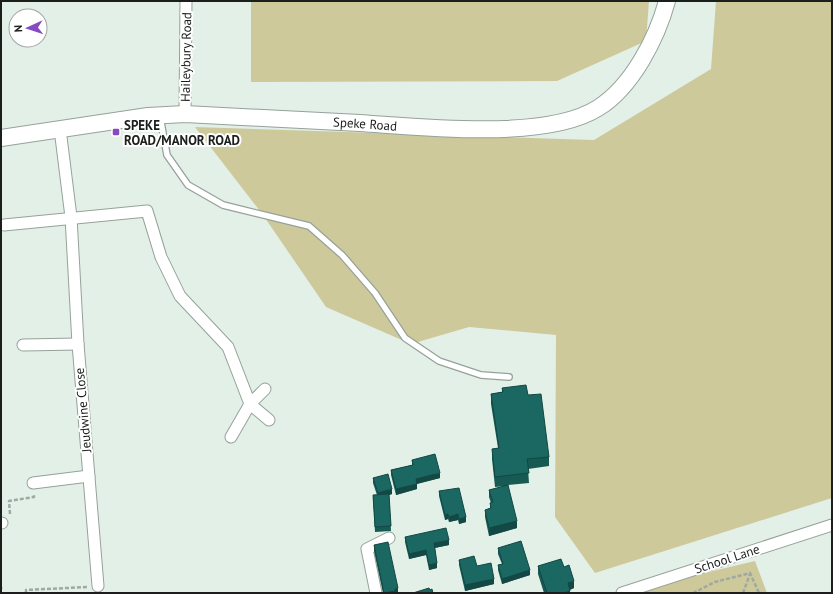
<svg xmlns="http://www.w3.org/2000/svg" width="833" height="594" font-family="'PT Sans',sans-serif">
<rect width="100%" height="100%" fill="#e3f0e8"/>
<g fill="#cec99b">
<path d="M251,1H649L646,41L557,81L251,82Z"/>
<path d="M716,1H832V498L595,573L555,517L556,335L469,327L411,344L326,307L263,215L195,127L594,140L711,69Z"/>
<path d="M755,561L767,593H637L658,584Z"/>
</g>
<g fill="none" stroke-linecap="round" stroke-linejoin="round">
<g stroke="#95a29a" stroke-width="8">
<path id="lane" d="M160,117L167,155L188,185L223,205L309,226L342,255L375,293L405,338L439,361L481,375L509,377"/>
</g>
<g stroke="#95a29a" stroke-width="13">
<g id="street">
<path d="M185,114L186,1"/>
<path d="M60,129L71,217L78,344L98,586"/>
<path d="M4,225L147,211L161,257L180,296L228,347L250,404L269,420"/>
<path d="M23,345L78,344"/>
<path d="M231,437L250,404L265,389"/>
<path d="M33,483L89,476"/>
<path d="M1,523H2"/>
<path d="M376,593L367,549L389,538"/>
<path d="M622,593L832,525"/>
</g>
</g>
<g stroke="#95a29a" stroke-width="18">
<g id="secondary">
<path id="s1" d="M1,138L148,116L185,114C243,117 302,120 360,123C422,127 546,141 598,108C632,87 657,38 667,1"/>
</g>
</g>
<g stroke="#9fa8a2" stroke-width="2.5" stroke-dasharray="4 2" stroke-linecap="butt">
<path d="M10,514L9,501L34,497V495"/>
<path d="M1,588L2,587"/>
<path d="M26,593V590L87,587"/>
<path d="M693,593L715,582L750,573L759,593"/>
<path d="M743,593L750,574"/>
</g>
<use href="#lane" stroke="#fff" stroke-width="5.5"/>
<use href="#street" stroke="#fff" stroke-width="11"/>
<use href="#secondary" stroke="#fff" stroke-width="16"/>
</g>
<g fill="#175953">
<path d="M502,388L528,395L549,457V466L528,469L529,483L508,485L517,528L489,536L485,517V510L490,508V503H491L489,497V490L506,486L495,487L492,459V449L498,448L491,404V394L502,392Z"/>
<path d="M412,460L440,478L417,484V489L396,495L391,475V470L412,465Z"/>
<path d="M373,478L392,494L389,495L391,531L375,532L373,495H377L373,483Z"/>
<path d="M439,491L466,522L459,524L458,520L449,522L448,519L445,520L439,496Z"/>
<path d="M405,537L449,545L435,548L437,568L429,570L426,555L409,559L405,542Z"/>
<path d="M374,545L398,593H383L374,551Z"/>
<path d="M498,548L530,575L502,584L498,570V565L502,564L498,554Z"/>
<path d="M459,560L477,566L494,584L465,591L459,565Z"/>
<path d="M538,566L564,567L574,588L570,590V593H544L538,574Z"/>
</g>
<g fill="#134844">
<path d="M440,473V478L416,484V479Z"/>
<path d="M417,484V489L396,495V489Z"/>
<path d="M392,489V494L378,498V493Z"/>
<path d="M448,514V519L445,520V515Z"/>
<path d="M458,514V520L449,522V517Z"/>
<path d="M466,517V522L459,524V519Z"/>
<path d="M517,521V528L489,536V528Z"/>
<path d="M449,540V545L434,548V543Z"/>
<path d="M426,550V555L409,559V554Z"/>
<path d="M437,563V568L429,570V565Z"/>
<path d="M530,570V575L502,584V579Z"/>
<path d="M494,579V584L465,591V585Z"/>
<path d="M574,581V588L568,590V583Z"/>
<path d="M398,588V593H385L395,589Z"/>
</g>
<g fill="#1b6761" stroke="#134844">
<path d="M526,385L528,395L541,394L549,457L527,459L529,473L495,477L492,449L499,448L491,394L503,392L502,388Z"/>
<path d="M435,454L440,473L416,479L417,484L396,489L391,470L413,465L412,460Z"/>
<path d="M388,474L392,489L378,493L373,478Z"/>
<path d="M508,485L517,521L489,528L485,510L491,508L490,503L493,502L489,490Z"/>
<path d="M459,488L466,517L459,519L458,514L449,517L448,514L445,515L439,491Z"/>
<path d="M389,494L391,526L375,527L373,495Z"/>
<path d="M446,528L449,540L434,543L437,563L429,565L426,550L409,554L405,537Z"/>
<path d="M521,541L530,570L502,579L498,565L503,564L498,548Z"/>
<path d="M388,542L398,588L395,589V591L384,593L374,545Z"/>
<path d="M474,556L477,566L491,563L494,579L465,585L459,560Z"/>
<path d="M561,559L564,567L569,565L574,581L568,583L570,591L564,593H547L538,566Z"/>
<path d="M429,588L430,590L432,589L433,593H413Z"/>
</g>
<rect fill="#864bc2" stroke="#fff" stroke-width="1.5" x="112" y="128" width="8" height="8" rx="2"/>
<g text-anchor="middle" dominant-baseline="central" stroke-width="4" stroke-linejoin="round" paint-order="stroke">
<g font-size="13" fill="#1b1f1c" stroke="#fff">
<text transform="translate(186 57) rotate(-89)">Haileybury Road</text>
<text stroke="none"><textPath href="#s1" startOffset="366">Speke Road</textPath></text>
<text transform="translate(83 410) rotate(-95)">Jeudwine Close</text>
<text transform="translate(727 559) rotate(-18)">School Lane</text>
</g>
<g font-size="13" font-weight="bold" fill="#1b1f1c" stroke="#fff" text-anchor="start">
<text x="124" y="125">SPEKE<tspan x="124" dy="15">ROAD/MANOR ROAD</tspan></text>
</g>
</g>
<rect width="833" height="594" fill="none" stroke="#1b1f1c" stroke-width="4"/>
<g transform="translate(28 28) rotate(267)"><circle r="19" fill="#ffffff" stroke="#a4a5a4"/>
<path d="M0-3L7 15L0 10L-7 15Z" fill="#864bc2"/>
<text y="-6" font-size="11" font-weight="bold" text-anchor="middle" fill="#1b1f1c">N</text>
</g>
</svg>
